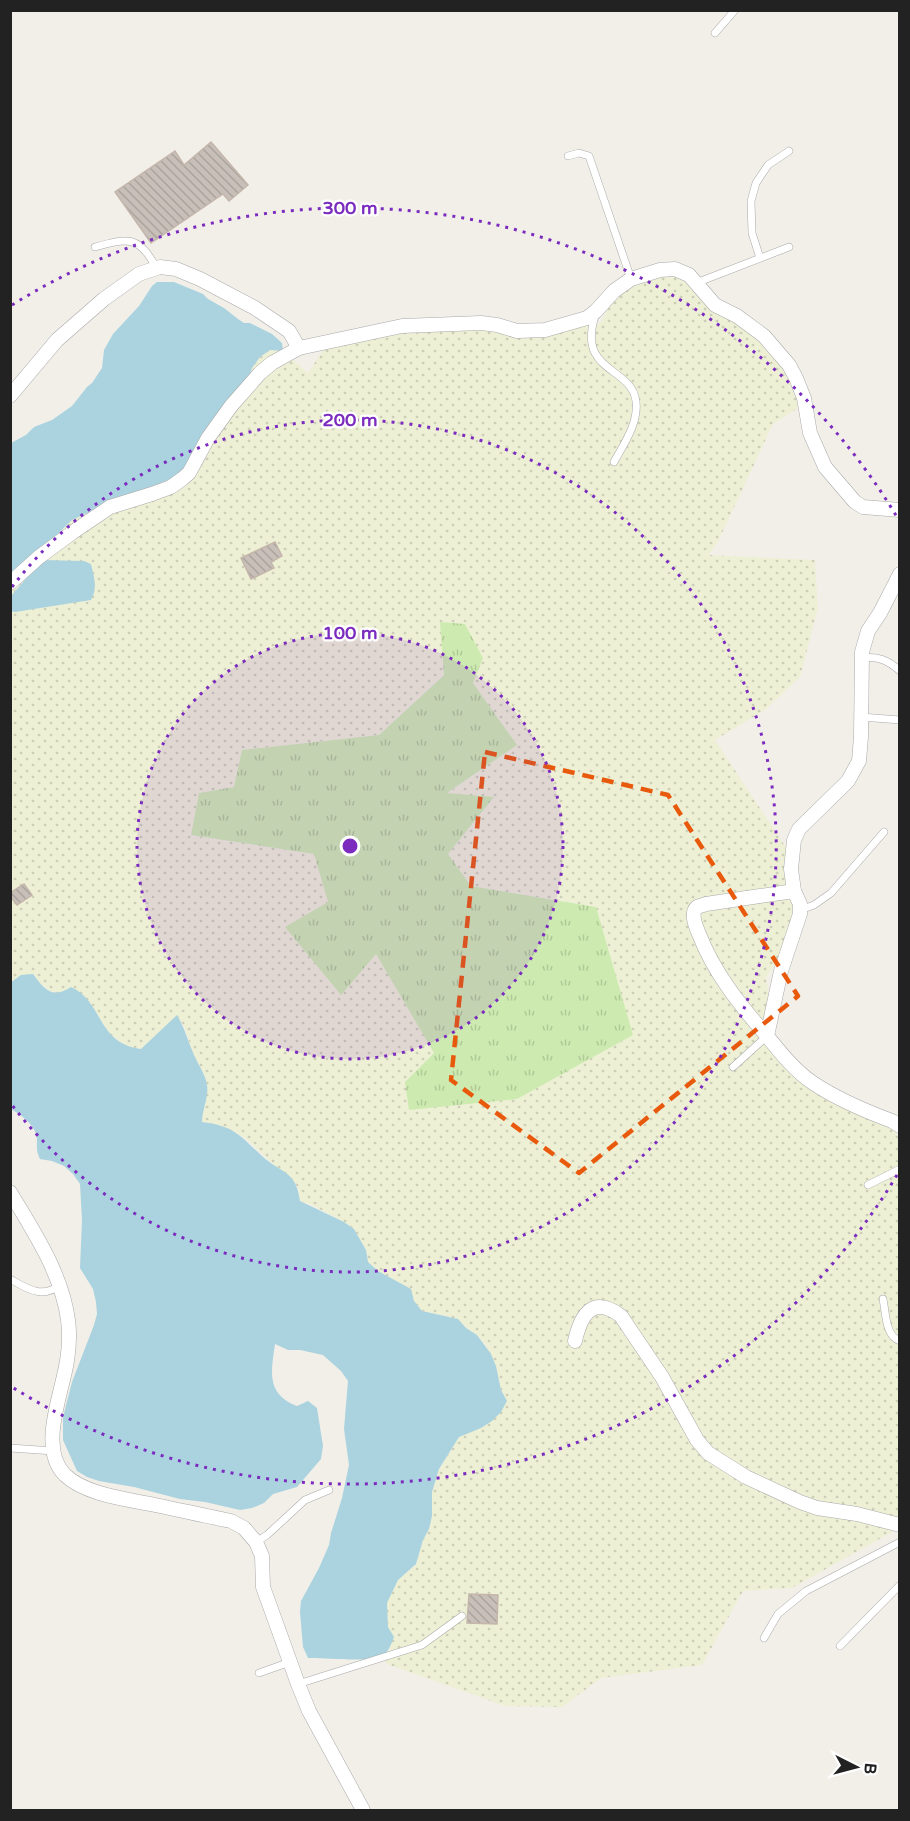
<svg xmlns="http://www.w3.org/2000/svg" width="910" height="1821" font-family="'Varela Round',sans-serif">
<defs>
<pattern id="farmland-dots" width="8" height="8" patternUnits="userSpaceOnUse" patternTransform="scale(1.5)"><rect width="8" height="8" fill="#eef0d5"/><path d="M2 2h.1M6 6h.1" fill="none" stroke="#ccceb7" stroke-width="1.8" stroke-linecap="round"/></pattern>
<pattern id="grass-tufts" width="24" height="20" patternUnits="userSpaceOnUse" patternTransform="scale(1.5)"><rect width="24" height="20" fill="#cdebb0"/><path d="M3 7l-1-3M5 7V3M7 7l1-3M15 17l-1-3M17 17v-4M19 17l1-3" fill="none" stroke="#b0c997"/></pattern>
<pattern id="building-back-hatch" width="6" height="6" patternUnits="userSpaceOnUse" patternTransform="scale(1.5)"><rect width="6" height="6" fill="#c7bfb8"/><path d="M-1 5l2 2M0 0l6 6M5-1l2 2" fill="none" stroke="#aba49e"/></pattern>
</defs>
<rect width="100%" height="100%" fill="#f2efe9"/>
<path fill="url(#farmland-dots)" fill-rule="evenodd" d="M669,272L696,283L707,307L729,316L757,336L783,368L800,407L773,424L717,544L708,555L815,560L818,608L800,677L765,710L715,740L793,858L797,910L788,944L766,977L769,996L768,1044L820,1088L886,1120L899,1138V1528L792,1588L743,1591L702,1665L601,1678L562,1707L505,1706L387,1664L381,1658L390,1649L386,1615L387,1602L398,1580L416,1564L423,1540L429,1529L432,1516V1492L439,1469L459,1437L507,1401L501,1390L496,1366L485,1344L477,1335L466,1328L457,1319L422,1311L414,1301L410,1289L378,1271L368,1262L366,1250L354,1229L344,1222L312,1205L300,1201L298,1187L246,1139L236,1132L214,1124L202,1122V1110L207,1086L204,1074L192,1051L184,1026L176,1016L141,1049L129,1047L109,1034L90,1002L50,991L40,983L33,974L21,975L11,983V611L15,612L42,560L11,596V579L72,520L114,501L247,383L252,368L260,357L270,350L283,351L308,373L324,349L409,332L540,327L583,313L597,324L601,322L613,300L626,284ZM441,622L473,683L517,745L446,794L494,798L448,854L471,886L596,907L405,1082L434,1053L376,953L286,927L328,902L314,854L191,835L199,793L234,787L243,750L379,735L444,674Z"/>
<path fill="url(#grass-tufts)" d="M440,622L465,624L483,658L473,683L517,745L447,793L494,797L448,854L471,886L596,907L633,1035L517,1099L409,1110L405,1082L434,1053L376,954L341,995L285,927L328,902L314,854L191,835L199,793L234,787L242,750L379,735L444,675Z"/>
<g fill="#aad3df">
<path d="M157,282H174L203,294L208,299L224,308L238,319L244,323H250L272,334L282,343L283,351L270,350L260,357L252,368L247,383L196,456L176,477L114,501L72,520L11,579V443L26,435L34,427L52,420L72,406L87,387L92,383L102,368L104,350L113,334L139,306L152,286Z"/>
<path d="M42,560L84,561L91,564C94,577 98,588 91,600L15,612L11,611V596Z"/>
<path d="M33,974C45,990 52,999 71,987C104,1002 96,1043 141,1049L177,1015C184,1027 187,1038 192,1050C196,1062 205,1072 207,1085C209,1097 202,1110 202,1122C235,1126 240,1136 262,1156C282,1174 296,1170 300,1201L344,1222L354,1229L366,1250L368,1262L378,1271L411,1289L414,1301L422,1311L458,1319L466,1328L477,1335L491,1354L496,1366L501,1390L507,1401L501,1412L492,1421L481,1428L459,1437L439,1469L432,1492V1516L429,1529L423,1540L416,1564L398,1580L387,1603L388,1627L394,1637C391,1645 388,1653 381,1657C373,1662 321,1658 308,1658L303,1647L300,1612L301,1601L319,1568L329,1545L331,1533L342,1498L349,1465L344,1429L348,1381L341,1371L323,1355L300,1350H288L275,1344C271,1372 266,1394 297,1406L308,1401L317,1408L323,1446L321,1459L297,1487L273,1494L264,1503L252,1508L240,1510L205,1502L180,1499L134,1487L99,1481L87,1477L77,1471L63,1440V1417L72,1382L94,1325L97,1314L96,1302L93,1289L80,1268L82,1220L80,1184L73,1174L64,1166L52,1161L40,1159C36,1150 37,1148 37,1139C36,1125 21,1115 11,1109L10,983L21,975Z"/>
</g>
<g fill="url(#building-back-hatch)" stroke="#c4b6ab" stroke-width="1.5">
<path d="M211,142L248,185L229,201L223,194L151,243L115,192L175,151L184,165Z"/>
<path d="M275,542L282,556L271,562L274,568L251,579L241,558Z"/>
<path d="M24,884L32,895L17,905L10,896V893Z"/>
<path d="M469,1594L498,1595L497,1624L467,1623Z"/>
</g>
<g fill="none" stroke-linecap="round" stroke-linejoin="round">
<g stroke="#a9a9a9" stroke-width="8">
<g id="service">
<path d="M715,33L735,10"/>
<path d="M568,156L579,153L589,156L631,279"/>
<path d="M95,247C127,238 140,235 156,268"/>
<path d="M760,258L752,233L751,201L756,183L768,165L789,151"/>
<path d="M696,283L789,247"/>
<path d="M595,316C577,373 631,366 636,401C639,422 624,444 614,462"/>
<path d="M862,658C878,656 888,660 900,671"/>
<path d="M861,717L900,720"/>
<path d="M800,910L814,905L831,893L884,832"/>
<path d="M733,1067L767,1036"/>
<path d="M868,1185L900,1169"/>
<path d="M10,1279C28,1289 42,1299 60,1285"/>
<path d="M883,1299C886,1313 885,1336 900,1341"/>
<path d="M10,1448L54,1451"/>
<path d="M256,1542L267,1535L305,1500L329,1490"/>
<path d="M764,1638L778,1614L806,1591L900,1542"/>
<path d="M840,1646L900,1585"/>
<path d="M259,1673L290,1662"/>
<path d="M298,1684L422,1645L462,1616"/>
</g>
</g>
<g stroke="#a9a9a9" stroke-width="15">
<g id="minor">
<path d="M10,396L57,340L104,299L139,274L160,267L176,269L200,279L255,308L289,331L299,348"/>
<path d="M900,574L880,613L868,631L862,652L861,737L859,761L848,781L799,829L794,840L791,869L794,891L800,904V914L781,971L767,1036C780,1052 795,1071 813,1083C837,1099 865,1111 892,1121L900,1126"/>
<path d="M10,583L39,557L73,532L110,507L152,494L171,487L182,479L189,473L208,438L231,406L260,373L272,363L299,348L402,326L481,323L497,325L517,331L545,330L587,318L596,311L614,291L631,279L660,270L675,269L689,275L715,305L737,316L764,336L789,365L796,378L804,398L810,433L825,467L855,502L863,507L900,510"/>
<path d="M767,1036C740,1005 714,973 699,934C696,927 690,913 697,907C699,906 704,905 706,904L794,891"/>
<path d="M10,1192C34,1232 62,1274 68,1320C70,1334 69,1348 67,1361C62,1394 38,1448 65,1475C86,1495 127,1499 155,1505C180,1510 205,1516 231,1521L244,1528L256,1542L262,1556L263,1587L298,1684L309,1711L363,1810"/>
<path d="M575,1341C581,1314 593,1295 621,1316L662,1377L697,1440L708,1453L746,1477L800,1502L817,1508L857,1514L900,1525"/>
</g>
</g>
<use href="#service" stroke="#fff" stroke-width="7"/>
<use href="#minor" stroke="#fff" stroke-width="14"/>
</g>
<path fill="none" stroke="#e8590c" stroke-width="4.5" stroke-dasharray="12 8" stroke-linejoin="round" d="M485,752L668,795L798,996L579,1173L451,1080Z"/>
<circle cx="350" cy="846" r="213" fill="#7b2cbf" fill-opacity=".12"/>
<g fill="none" stroke="#7b2cbf" stroke-width="3" stroke-dasharray="3 6">
<circle cx="350" cy="846" r="213"/>
<path d="M12 587A426 426 0 1 1 12 1105"/>
<path d="M897 1175A638 638 0 0 1 12 1387M12 305A638 638 0 0 1 897 517"/>
</g>
<circle cx="350" cy="846" r="9" fill="#7b2cbf" stroke="#fff" stroke-width="3"/>
<g font-size="18" text-anchor="middle" font-weight="bold" fill="#7b2cbf" stroke="#fff" stroke-width="4.5" stroke-linejoin="round" paint-order="stroke">
<text x="350" y="214">300 m</text>
<text x="350" y="426">200 m</text>
<text x="350" y="639">100 m</text>
</g>
<rect width="910" height="1821" fill="none" stroke="#222222" stroke-width="24"/>
<g transform="translate(856 1767) rotate(96)" stroke="#ffffff" stroke-width="4.5" paint-order="stroke">
<path d="M0-4.5L10 22L0 15L-10 22Z" fill="#222222"/>
<text y="-9" font-size="16" font-weight="bold" text-anchor="middle" fill="#222222">B</text>
</g>
</svg>
